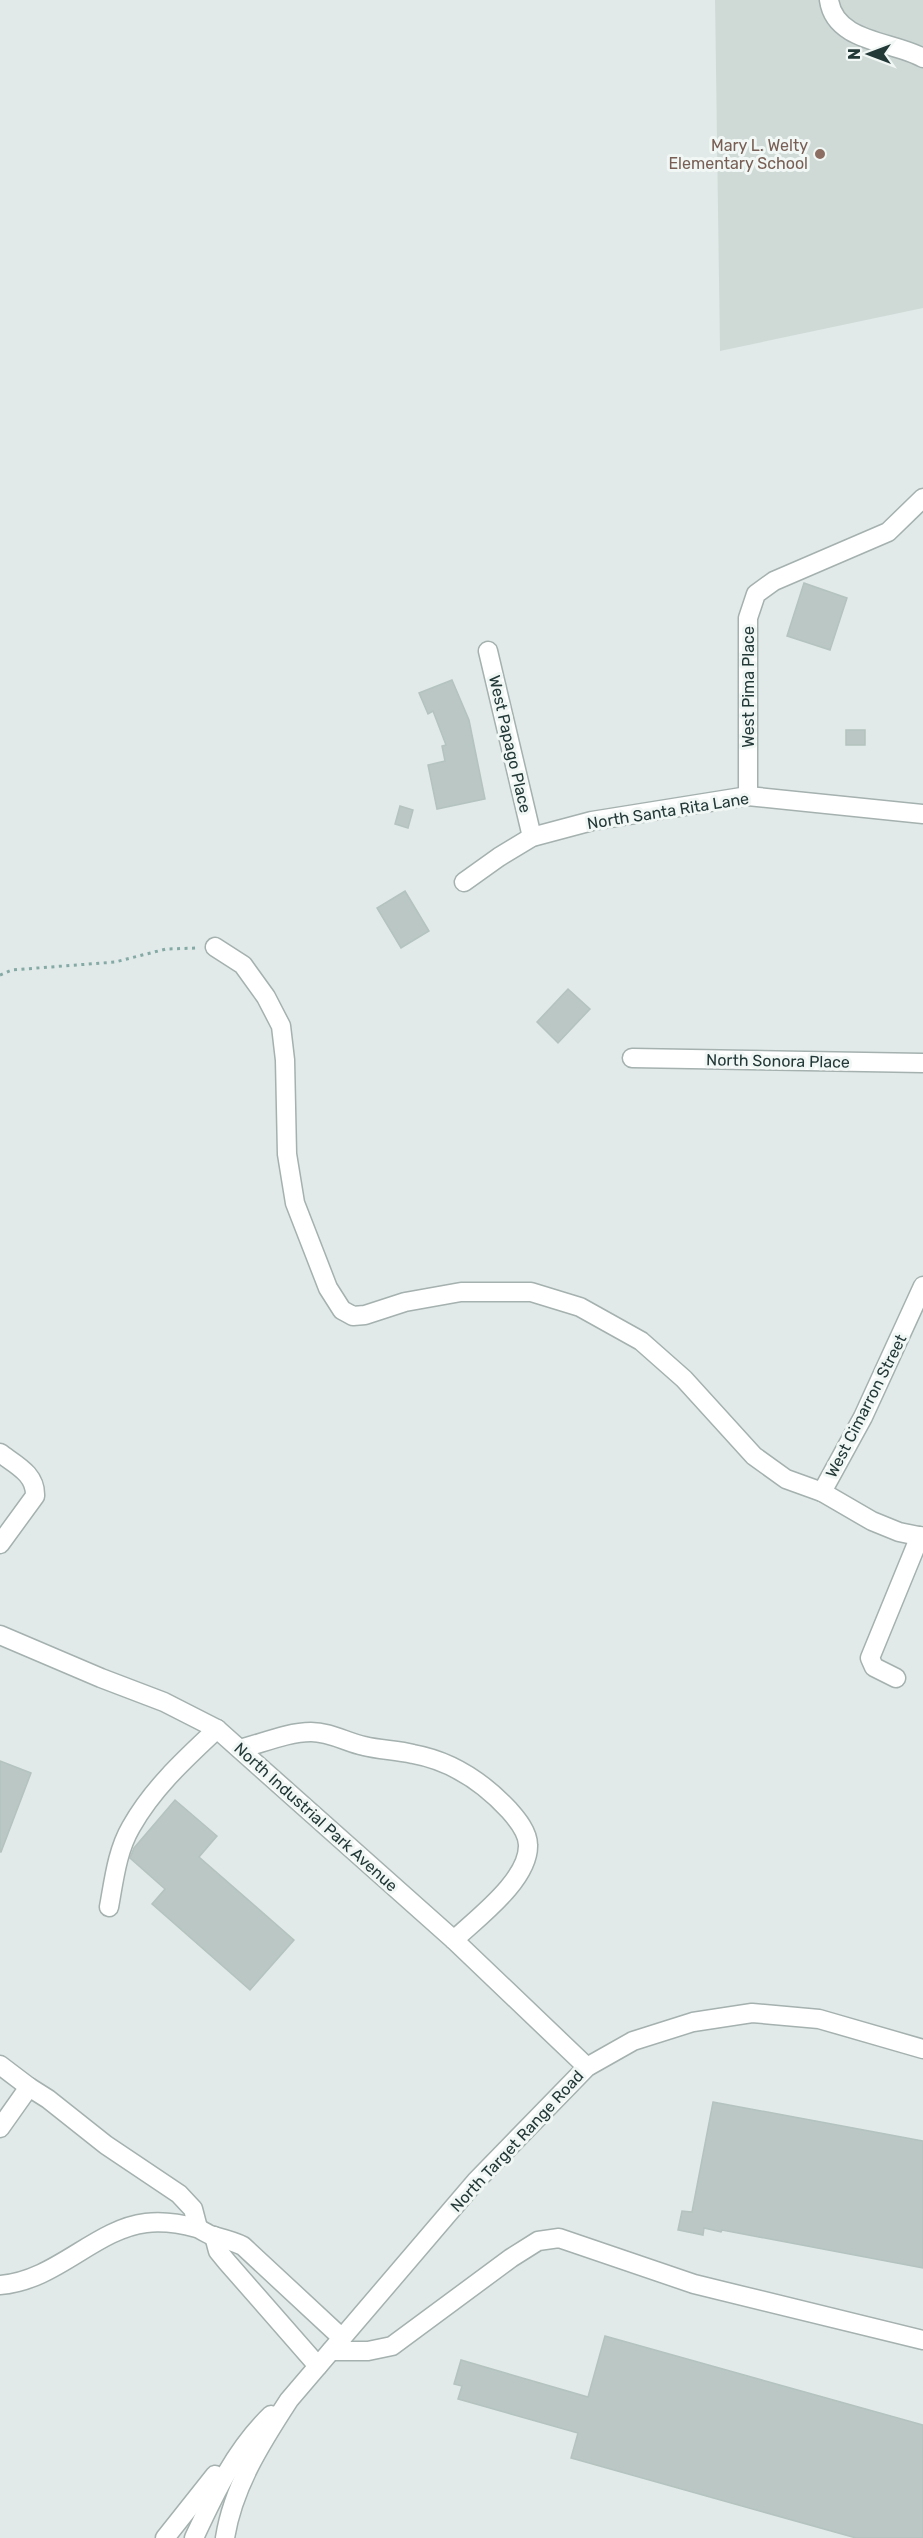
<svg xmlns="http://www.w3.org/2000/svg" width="923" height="2538" font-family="Rubik,sans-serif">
<rect width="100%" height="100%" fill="#e1eae8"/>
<path fill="#cfdad7" d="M715,0H923V308L720,351Z"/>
<g fill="#bac7c4" stroke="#b4c3bf" stroke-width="1.5">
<path d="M804,583L847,598L830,650L787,636Z"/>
<path d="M452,680L469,720L485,799L437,809L428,765L445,761L442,746L446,745L433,711L428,714L419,693Z"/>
<rect x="846" y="730" width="19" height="15"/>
<path d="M400,806L413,810L408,828L395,824Z"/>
<path d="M405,891L429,931L401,948L377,908Z"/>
<path d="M568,989L590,1009L558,1043L537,1022Z"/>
<path d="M0,1761L31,1773L1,1852H0Z"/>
<path d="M175,1800L217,1836L199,1857L294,1940L250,1990L152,1904L165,1889L130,1858L134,1848Z"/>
<path d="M713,2102L923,2141V2268L722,2230L721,2232L704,2228L703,2235L678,2230L682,2211L692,2212Z"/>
<path d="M605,2336L923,2425V2538H856L571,2458L578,2433L458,2399L462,2386L454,2384L461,2360L588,2397Z"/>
</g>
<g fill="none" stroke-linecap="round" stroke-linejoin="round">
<g stroke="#a4b1af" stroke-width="21">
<g id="minor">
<path d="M829,0C835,43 894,41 923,58"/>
<path d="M488,651L532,837"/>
<path d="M748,796V618L756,594L774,581L888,532L923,498"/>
<path d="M464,882L499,857L532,837L592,821L748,796L923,814"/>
<path d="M215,947L243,965L266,997L281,1026L285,1060L287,1154L295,1203L328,1288L342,1310L353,1316L365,1315L405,1302L461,1292H531L580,1307L641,1341L684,1379L754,1456L786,1479L822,1492L872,1521L899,1532L923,1537"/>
<path d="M632,1058L923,1063"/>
<path d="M0,1453C16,1465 36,1474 35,1496L0,1544"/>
<path d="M822,1492L863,1417L923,1286"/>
<path d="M0,1635L101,1678L164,1702L217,1729L454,1940L587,2067"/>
<path d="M896,1678L874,1667L870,1658L920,1536"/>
<path d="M240,1749C263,1743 288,1732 311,1732C330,1732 346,1742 364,1746C380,1750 397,1750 413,1754C452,1761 482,1781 509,1810C517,1819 528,1832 528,1845C529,1880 477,1918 454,1940"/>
<path d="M109,1907C114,1880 117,1851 131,1827C153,1788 185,1759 217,1729"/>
<path d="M0,2065L29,2087"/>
<path d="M0,2128L29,2087L48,2099L106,2145L179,2194L193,2209L198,2228"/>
<path d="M214,2236L218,2251L227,2262L318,2366"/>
<path d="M0,2285C56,2281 95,2229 146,2223C162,2221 182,2224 197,2228C202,2230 207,2234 213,2236C224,2239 233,2241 243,2246L342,2338"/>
<path d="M331,2351H368L392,2346L511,2258L538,2241L559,2238L694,2284L923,2340"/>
<path d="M165,2538L215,2475"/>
<path d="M194,2538C215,2493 235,2450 271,2415"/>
<path d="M225,2538C233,2487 261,2443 289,2400L476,2181L587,2067L633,2041L693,2022L752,2013L819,2019L923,2049"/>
</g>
</g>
<path stroke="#85aaa5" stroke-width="3" stroke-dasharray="3 4.5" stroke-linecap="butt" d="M0,975L12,970L115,962L166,949L199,948"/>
<use href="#minor" stroke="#fff" stroke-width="18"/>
</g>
<circle fill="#8d6e63" stroke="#f1f7f5" stroke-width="2" cx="820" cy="154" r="6"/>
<g text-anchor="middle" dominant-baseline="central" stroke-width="6" stroke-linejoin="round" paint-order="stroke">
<g font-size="16" fill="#785e54" stroke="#f1f7f5" text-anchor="end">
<text x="808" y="145">Mary L. Welty<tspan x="808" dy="18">Elementary School</tspan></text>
</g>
<g font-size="16" fill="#233937" stroke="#f1f7f5">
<text transform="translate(748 687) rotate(-90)">West Pima Place</text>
<text transform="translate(510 744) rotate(77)">West Papago Place</text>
<text transform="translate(668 811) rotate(-9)">North Santa Rita Lane</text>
<text transform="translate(778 1061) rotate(1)">North Sonora Place</text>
<text transform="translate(866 1406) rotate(-63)">West Cimarron Street</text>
<text transform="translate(316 1817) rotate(42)">North Industrial Park Avenue</text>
<text transform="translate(517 2141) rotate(-47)">North Target Range Road</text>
</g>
</g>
<g transform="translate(869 54) rotate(270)" stroke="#f1f7f5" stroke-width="4.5" paint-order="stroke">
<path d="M0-4.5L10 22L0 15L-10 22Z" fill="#233937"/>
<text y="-9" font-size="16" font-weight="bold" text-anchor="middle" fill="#233937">N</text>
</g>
</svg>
